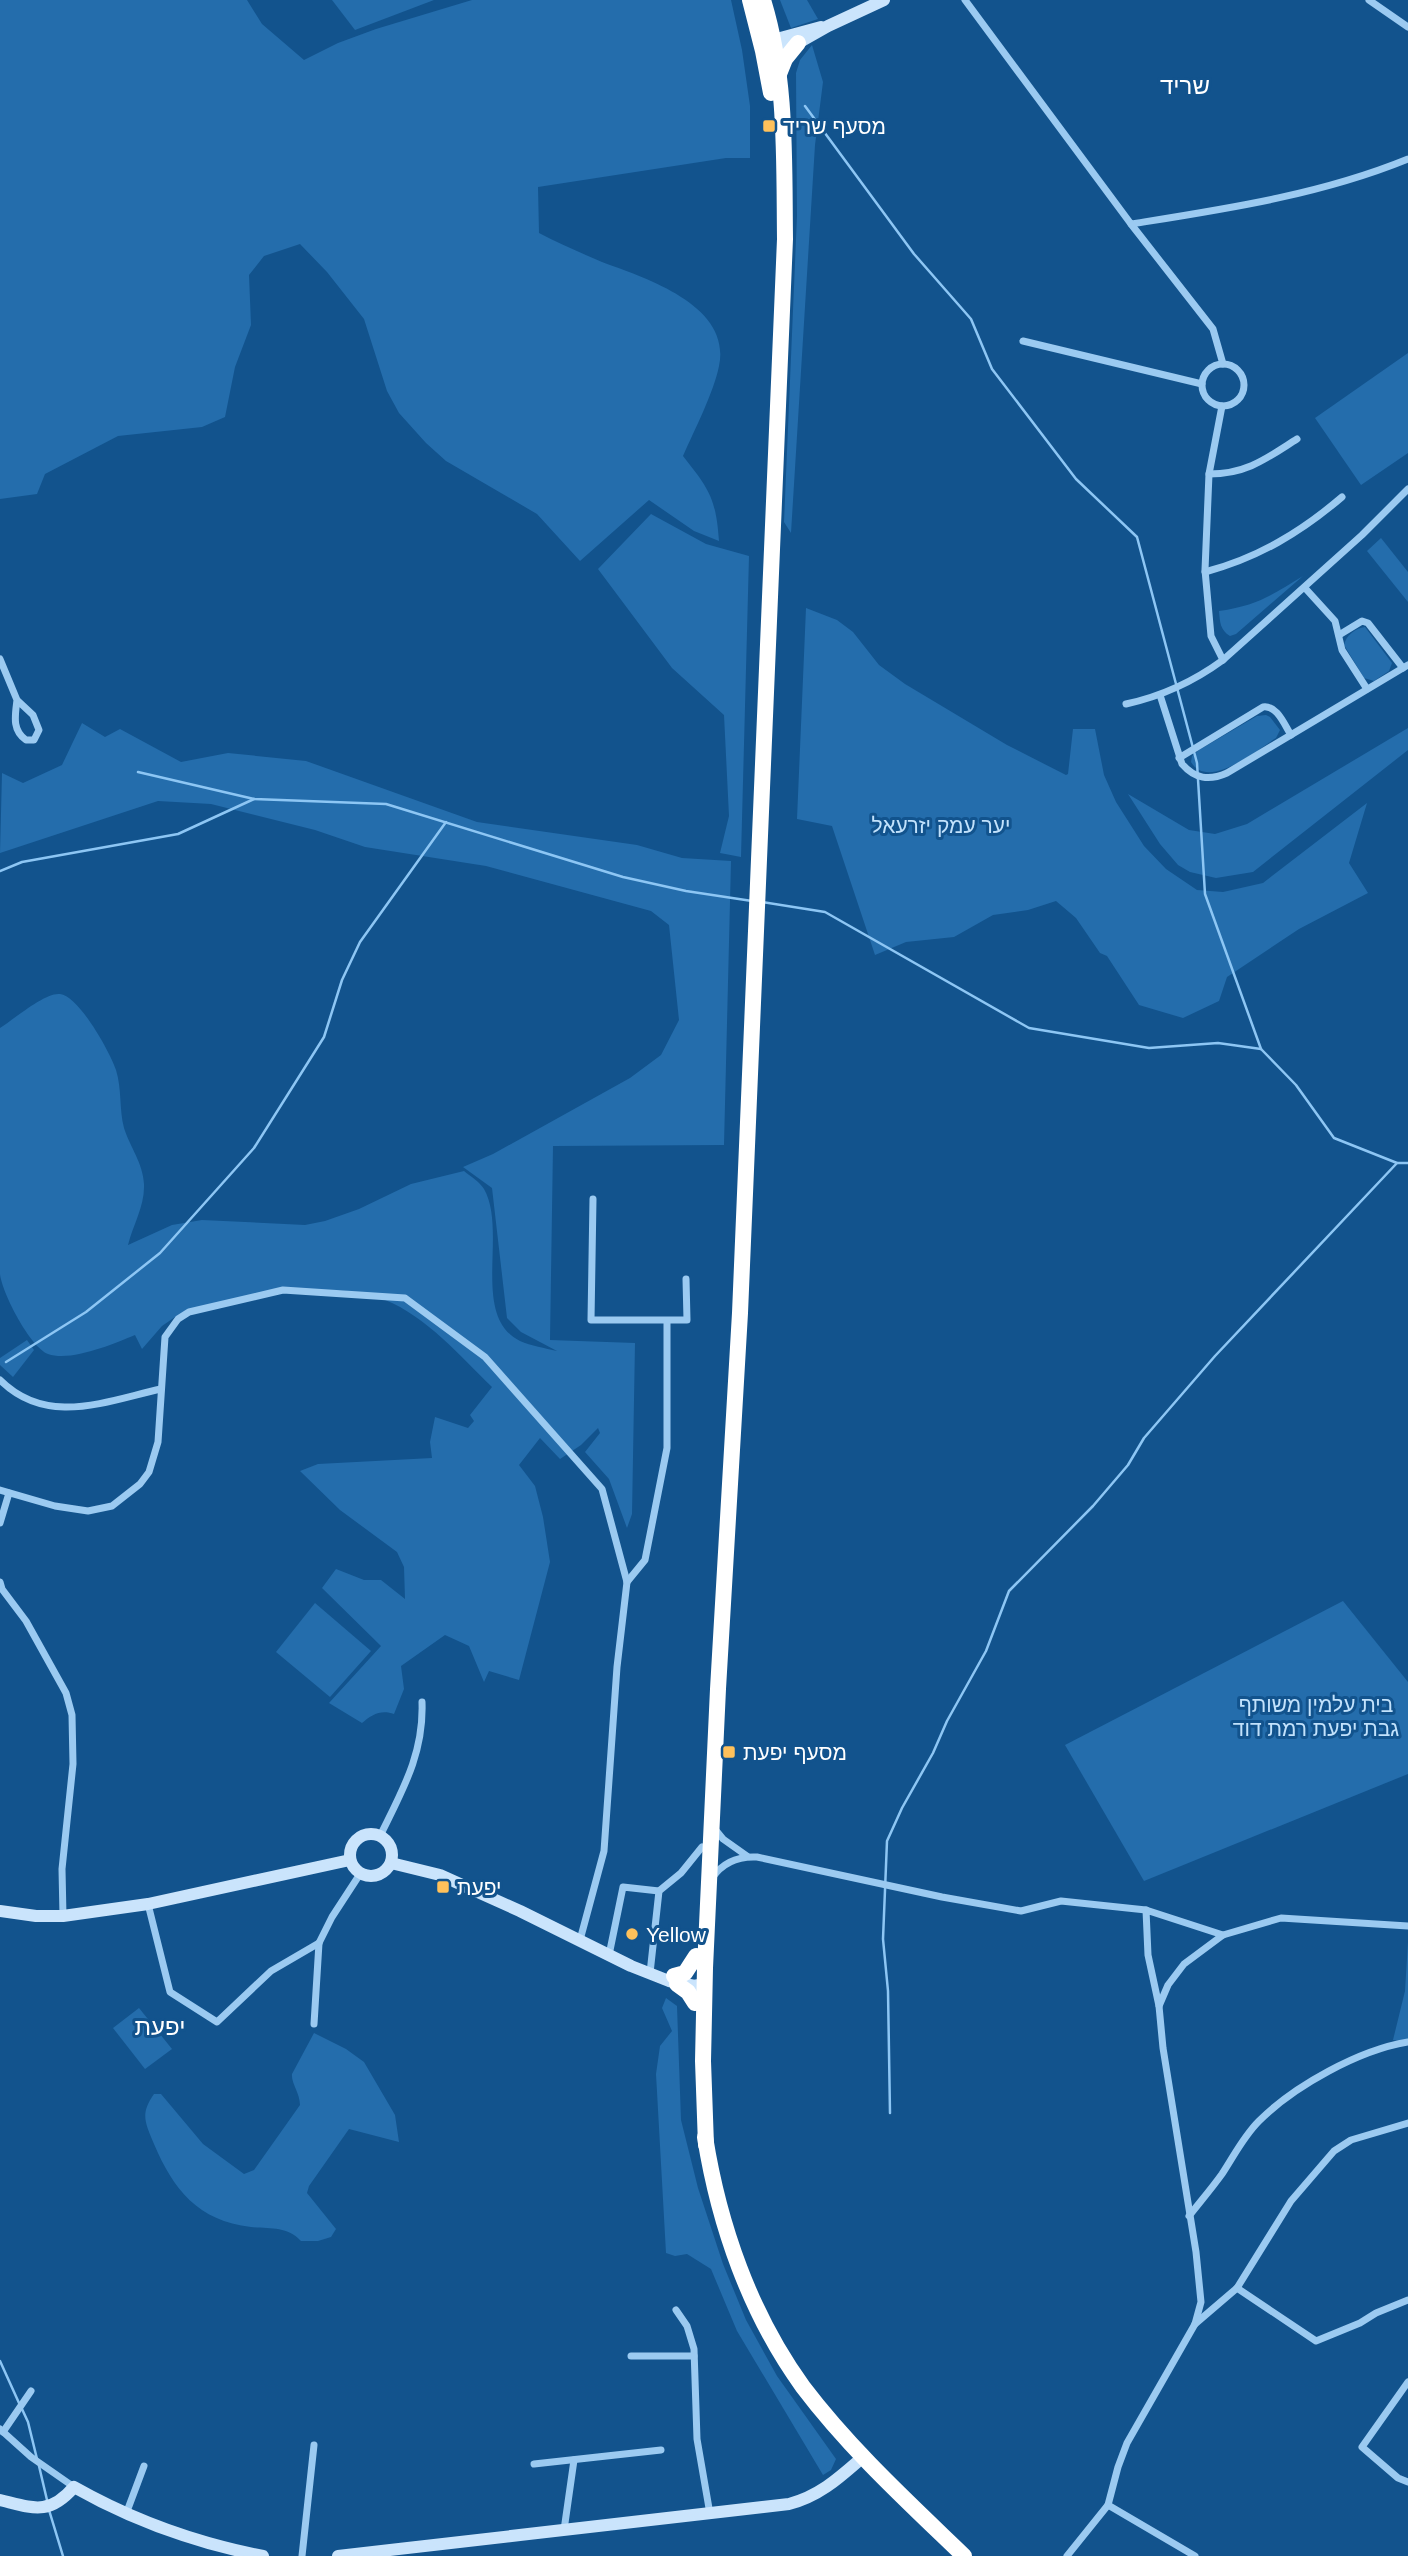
<svg xmlns="http://www.w3.org/2000/svg" width="1408" height="2556" font-family="Arial,Heebo,sans-serif">
<rect width="100%" height="100%" fill="#12538d"/>
<g fill="#246dac">
<path d="M0,0H247L262,24L304,60L338,43L376,29L472,0H731L742,50L750,106V158H726L538,187L539,233C560,244 581,253 602,262C645,278 732,305 719,366C714,392 694,431 683,456C709,489 716,498 719,541L694,531L649,500L580,561L537,514L446,461L426,443L399,413L387,391L364,319L327,272L300,244L264,256L249,275L251,325L235,367L225,417L202,427L118,436L45,474L37,494L0,499Z"/>
<path d="M332,0H434L355,30Z"/>
<path d="M780,0H807L818,19L791,28Z"/>
<path d="M812,45L823,82L815,145L791,533L784,522L797,216L796,73L800,60Z"/>
<path d="M1408,353V453L1361,485L1315,418Z"/>
<path d="M651,514L706,544L749,556L741,857L720,853L729,816L724,715L672,668L598,569Z"/>
<path d="M1381,538L1408,572V602L1367,551Z"/>
<path d="M1303,576L1236,634L1230,636C1220,630 1220,622 1219,611C1258,605 1270,596 1303,576Z"/>
<path d="M806,608L837,620L853,632L879,665L905,684L1007,745L1066,775L1068,774L1073,729H1095L1104,775L1116,802L1144,846L1166,869L1197,890L1223,892L1263,883L1367,803L1349,863L1368,893L1299,929L1227,977L1219,1001L1183,1018L1139,1005L1107,956L1100,953L1076,918L1056,901L1028,910L993,915L954,937L906,942L875,955L832,826L797,819Z"/>
<path d="M1365,627L1392,663L1389,671L1374,681L1364,678L1344,645C1346,635 1356,628 1365,627Z"/>
<path d="M1266,715L1270,717L1280,730L1276,738C1257,750 1208,791 1191,762L1192,756L1199,750L1257,716Z"/>
<path d="M82,723L105,737L120,729L181,762L228,753L306,761L477,822L637,845L682,858L731,861L724,1145L553,1146L550,1340L635,1343L632,1514L627,1528L609,1479L585,1452L600,1433L598,1428L581,1445L560,1459L540,1438L519,1465L535,1486L543,1517L550,1562L519,1680L489,1671L484,1682L469,1646L445,1635L401,1666L404,1689L394,1714C381,1709 371,1715 362,1723L329,1703L381,1646L322,1588L336,1569L364,1580H381L405,1599L404,1567L397,1552L340,1510L300,1471L318,1464L432,1458L430,1442L435,1417L468,1428L474,1421L470,1415L492,1387C461,1357 426,1316 385,1300C323,1275 238,1303 175,1317L162,1326L142,1349L135,1335C113,1344 71,1362 48,1354C30,1347 2,1293 0,1274C0,1248 0,1220 0,1194C0,1139 0,1084 0,1028C13,1020 45,992 60,994C79,996 110,1052 116,1070C122,1089 119,1109 124,1128C130,1147 143,1163 144,1184C145,1206 133,1225 128,1245L172,1225L202,1220L305,1225L325,1221L359,1209L411,1184L464,1171C470,1176 480,1182 484,1189C508,1231 470,1316 520,1341C531,1346 545,1348 557,1351L521,1332L507,1318L492,1188L463,1167L493,1154L630,1078L661,1055L679,1020L669,925L651,911L486,866L365,847L315,830L211,804L158,801L0,853L2,773L23,783L62,765Z"/>
<path d="M1408,728V750L1253,872L1216,878L1190,872L1178,865L1160,844L1128,794L1189,830L1215,834L1247,824Z"/>
<path d="M27,1340L34,1350L13,1377L0,1365V1358Z"/>
<path d="M1343,1601L1408,1682V1774L1144,1881L1065,1745Z"/>
<path d="M315,1603L371,1651L330,1697L276,1652Z"/>
<path d="M1408,1942V2042L1393,2040L1405,1991Z"/>
<path d="M666,1998L677,2006L681,2120L698,2188L723,2264L746,2320L777,2376L836,2459L831,2470L823,2475L737,2331L711,2269L687,2254L675,2256L666,2253L656,2074L660,2046L672,2031L662,2008Z"/>
<path d="M139,2008L172,2049L145,2069L113,2028Z"/>
<path d="M314,2033L346,2049L364,2062L395,2115L399,2142L349,2129L309,2186L307,2193L336,2229L331,2237L318,2241H301C287,2226 270,2229 251,2227C198,2221 173,2189 154,2144C145,2122 140,2114 154,2094H161L203,2144L244,2174L254,2170L300,2105C300,2093 291,2083 292,2074Z"/>
</g>
<g fill="none" stroke-linecap="round" stroke-linejoin="round">
<g stroke="#8dc6f4" stroke-width="2.5">
<path d="M805,106L914,254L971,319L992,369L1076,479L1137,537L1197,763L1205,894L1261,1049"/>
<path d="M138,772L254,799L386,804L623,877L686,891L752,901"/>
<path d="M0,871L22,862L178,834L254,799"/>
<path d="M762,902L825,912L1029,1028L1149,1048L1218,1043L1261,1049L1296,1085L1334,1138L1397,1163H1408"/>
<path d="M6,1362L86,1312L160,1253L254,1148L324,1037L342,980L360,942L446,822"/>
<path d="M890,2113L888,1991L883,1939L887,1841L902,1808L933,1753L947,1721L986,1651L1009,1591L1093,1506L1128,1465L1144,1438L1215,1356L1397,1163"/>
<path d="M0,2361L19,2403"/>
<path d="M22,2409L28,2422L37,2459"/>
<path d="M39,2466L47,2500"/>
<path d="M49,2510L63,2556"/>
</g>
<g stroke="#9bcaf1" stroke-width="7">
<path d="M965,0L1131,224C1225,209 1320,195 1408,159"/>
<path d="M1369,0L1408,27"/>
<path d="M1131,224L1213,329L1223,364"/>
<path d="M1023,341L1202,384"/>
<circle cx="1223" cy="385" r="21"/>
<path d="M1222,406L1209,474L1205,570L1211,636L1223,660L1362,535L1408,489"/>
<path d="M1209,474C1247,474 1267,458 1297,439"/>
<path d="M1205,572C1258,558 1301,532 1342,497"/>
<path d="M1305,588L1335,621L1342,650L1367,689"/>
<path d="M1339,635L1362,621L1368,623L1403,668"/>
<path d="M0,659L17,700L33,715L39,730L34,740H26C12,730 15,716 17,700"/>
<path d="M1160,695L1182,764C1195,779 1209,781 1227,773L1408,665"/>
<path d="M1126,704C1163,696 1193,682 1223,660"/>
<path d="M1179,758L1263,707C1277,705 1284,724 1291,735"/>
<path d="M593,1199L591,1320H687L686,1279"/>
<path d="M0,1380C47,1427 106,1401 161,1389"/>
<path d="M0,1490L55,1506L88,1511L112,1506L140,1484L149,1472L158,1442L165,1337L178,1319L189,1312L283,1290L405,1298L485,1357L602,1489L627,1582L617,1667L604,1851L580,1940"/>
<path d="M0,1523L9,1493"/>
<path d="M0,1582L2,1589L26,1621L66,1693L72,1715L73,1764L62,1869L63,1916"/>
<path d="M627,1582L645,1560L667,1448V1321"/>
<path d="M714,1828L723,1839L747,1856"/>
<path d="M380,1836C402,1791 424,1754 422,1702"/>
<path d="M712,1878C723,1862 738,1856 757,1857L942,1897L1021,1911L1061,1901L1146,1910"/>
<path d="M148,1904L170,1992L217,2022L271,1971L319,1943"/>
<path d="M609,1955L623,1887L659,1891"/>
<path d="M650,1973L659,1891L681,1873L702,1847"/>
<path d="M1159,2006L1148,1955L1146,1910L1223,1935"/>
<path d="M314,2024L319,1943L332,1917L360,1874"/>
<path d="M1189,2216C1200,2202 1212,2188 1222,2174C1234,2156 1243,2137 1259,2121C1294,2086 1359,2050 1408,2042"/>
<path d="M1237,2288L1316,2341L1360,2323L1376,2313L1408,2300"/>
<path d="M676,2310L687,2326L694,2349L697,2439L710,2514"/>
<path d="M1195,2324L1237,2288L1291,2201L1334,2151L1351,2140L1408,2123"/>
<path d="M631,2356H694"/>
<path d="M1408,2382L1362,2447L1398,2478L1408,2482"/>
<path d="M0,2429L31,2457L74,2487"/>
<path d="M3,2432L31,2391"/>
<path d="M534,2464L661,2450"/>
<path d="M126,2514L144,2466"/>
<path d="M564,2530L574,2460"/>
<path d="M302,2556L314,2445"/>
<path d="M1067,2556L1108,2505"/>
<path d="M1195,2556L1108,2505L1118,2467L1127,2443L1195,2324L1201,2302L1196,2252L1163,2048L1159,2006L1168,1985L1184,1964L1223,1935L1281,1918L1408,1926"/>
</g>
<g stroke="#cae4fc" stroke-width="12">
<path d="M767,47L773,40L821,27"/>
<path d="M766,51L798,43L828,26L884,0"/>
<circle cx="371" cy="1855" r="21"/>
<path d="M391,1863L440,1875L520,1911L631,1966L669,1981L695,1986L705,1983"/>
<path d="M0,1911L36,1916H63L148,1904L350,1860"/>
<path d="M0,2500C33,2508 49,2516 74,2487C134,2521 196,2543 263,2556"/>
<path d="M338,2556L789,2504C820,2496 840,2477 863,2457"/>
</g>
<g stroke="#fff" stroke-width="16">
<path d="M750,0L763,51L771,93"/>
<path d="M779,74L785,59L798,43"/>
<path d="M674,1976L685,1973L696,1956"/>
<path d="M677,1984L688,1992L695,2003"/>
<path d="M705,2137C719,2225 750,2314 803,2387C850,2449 908,2502 964,2556"/>
<path d="M706,2145L703,2061L705,1968L718,1689L740,1313L785,239C784,159 787,77 763,0"/>
</g>
</g>
<g fill="#ffc15b" stroke="#12538d" stroke-width="2.5">
<rect x="762" y="119" width="14" height="14" rx="3.5"/>
<rect x="722" y="1745" width="14" height="14" rx="3.5"/>
<rect x="436" y="1880" width="14" height="14" rx="3.5"/>
<circle cx="632" cy="1934" r="7"/>
</g>
<g text-anchor="middle" dominant-baseline="central" stroke-width="6" stroke-linejoin="round" paint-order="stroke">
<g font-size="21" fill="#fff" stroke="#12538d" text-anchor="start">
<text x="783" y="126">מסעף שריד</text>
<text x="743" y="1752">מסעף יפעת</text>
<text x="457" y="1887">יפעת</text>
<text x="646" y="1934">Yellow</text>
</g>
<g font-size="21" fill="#c2e2fc" stroke="#12538d">
<text x="941" y="825">יער עמק יזרעאל</text>
<text x="1316" y="1704">בית עלמין משותף<tspan x="1316" dy="24">גבת יפעת רמת דוד</tspan></text>
</g>
<g font-size="24" fill="#fff" stroke="#12538d">
<text x="1185" y="85">שריד</text>
<text x="160" y="2026">יפעת</text>
</g>
</g>
</svg>
